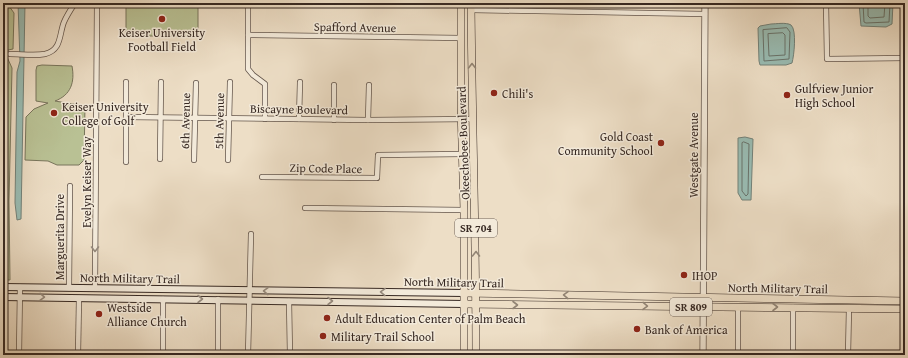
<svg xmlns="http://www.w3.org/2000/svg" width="908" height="358" font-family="'Gentium Book Plus',serif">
<rect width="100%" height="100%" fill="#eddec6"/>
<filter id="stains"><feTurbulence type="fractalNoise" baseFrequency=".005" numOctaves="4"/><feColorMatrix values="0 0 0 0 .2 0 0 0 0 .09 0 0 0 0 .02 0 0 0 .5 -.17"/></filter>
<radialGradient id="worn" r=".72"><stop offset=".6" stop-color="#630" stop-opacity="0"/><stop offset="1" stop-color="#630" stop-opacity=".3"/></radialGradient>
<g fill="#b9c194" stroke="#78755c">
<rect x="126" y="3" width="72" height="33"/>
<path d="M9,6L14,13L13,49L8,50L7,57L12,68L9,201L10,280H3V12H5Z"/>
<path d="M42,65L72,66C75,82 71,95 55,101L85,106L84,160L79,165H57L48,161L25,160L26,117L34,109L48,103L36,101V70L37,66Z"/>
</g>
<g fill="#99bcb3" stroke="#728179">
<path d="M18,3H25L21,219L17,220L15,203L17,72L20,61Z"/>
<path d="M859,3H893L892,24L886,27L861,26Z"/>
<path d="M771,24C776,24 786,22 791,25C797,30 794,56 792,63L786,65H760L759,61L758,28L760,26Z"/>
<path d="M745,137L753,139L751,200H742L738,193V138Z"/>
</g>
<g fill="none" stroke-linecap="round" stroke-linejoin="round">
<g stroke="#68726b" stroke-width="1">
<path d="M863,3L864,22L866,23L889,22L890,3"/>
<path d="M868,3V16L870,18L884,17L885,3"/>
<path d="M787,28L790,32L789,59L764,61L763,30Z"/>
<path d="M783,33L785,35V55L769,56L768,34Z"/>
<path d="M744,142L749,144L748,194L746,196L742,191V143Z"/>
</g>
<g stroke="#64564c" stroke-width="6">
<g id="minor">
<path d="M248,3V69L253,75L265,84V119"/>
<path d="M826,3L827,59L905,58"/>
<path d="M472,10L705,14"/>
<path d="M248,35L461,38"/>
<path d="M10,54C21,54 34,56 45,54C62,50 59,34 64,22C67,15 71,9 75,3"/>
<path d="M126,117L368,120L472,119"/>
<path d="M299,119L300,82"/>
<path d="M334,120V85"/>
<path d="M368,120L369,85"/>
<path d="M160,159L161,82"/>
<path d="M194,160L196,83"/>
<path d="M228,160L230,82"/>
<path d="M126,162V82"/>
<path d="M262,177L377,178L378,155L463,154"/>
<path d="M305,208L464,210"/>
<path d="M69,288L70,186"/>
<path d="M95,288L97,3"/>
<path d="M289,301L290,355"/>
<path d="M19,355L20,287"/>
<path d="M78,355L79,298"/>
<path d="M163,355V299"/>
<path d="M218,355V299"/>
<path d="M248,355L251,234"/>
<path d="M738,355V307"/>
<path d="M793,355V307"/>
<path d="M848,355L849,308"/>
</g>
</g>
<g stroke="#64564c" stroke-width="7">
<path id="tertiary" d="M703,355L705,3"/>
</g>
<g stroke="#372923" stroke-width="8">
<g id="secondary">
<path d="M3,287L464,293"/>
<path d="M3,297L464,304"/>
</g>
</g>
<g stroke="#372923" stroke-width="8">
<g id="primary">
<path d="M461,3V108L464,210V355"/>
<path d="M471,3C472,120 476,238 476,355"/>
<path d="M464,293L905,301"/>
<path d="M464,304L905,309"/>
</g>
</g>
<use href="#minor" stroke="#f3eada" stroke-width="4.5"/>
<use href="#tertiary" stroke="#f3eada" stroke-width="5.5"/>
<use href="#secondary" stroke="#f3eada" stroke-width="6"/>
<use href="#primary" stroke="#eddec6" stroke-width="7"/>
</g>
<defs><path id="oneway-chevron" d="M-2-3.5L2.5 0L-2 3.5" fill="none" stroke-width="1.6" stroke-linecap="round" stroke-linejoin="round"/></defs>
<g stroke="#928474">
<use href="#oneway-chevron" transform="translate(472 66) rotate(-90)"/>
<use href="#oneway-chevron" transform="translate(476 254) rotate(-90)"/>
<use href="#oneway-chevron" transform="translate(566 295) rotate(-179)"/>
<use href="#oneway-chevron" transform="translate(515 305)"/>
<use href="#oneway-chevron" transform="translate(645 306) rotate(1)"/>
<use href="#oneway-chevron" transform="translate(775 307)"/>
</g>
<g stroke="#958a7e">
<use href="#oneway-chevron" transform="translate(95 249) rotate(90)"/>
<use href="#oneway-chevron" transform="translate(266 291) rotate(-179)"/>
<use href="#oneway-chevron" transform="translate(383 292) rotate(-179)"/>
<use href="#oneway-chevron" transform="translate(42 297) rotate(1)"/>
<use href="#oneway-chevron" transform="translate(200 299)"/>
<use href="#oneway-chevron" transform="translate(330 301)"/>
</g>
<g fill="#8f2418" stroke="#f3eada" stroke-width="1.5">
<circle cx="162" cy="19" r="4"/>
<circle cx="494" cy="93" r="4"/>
<circle cx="787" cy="95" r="4"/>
<circle cx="54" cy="113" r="4"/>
<circle cx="661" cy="143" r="4"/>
<circle cx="684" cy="275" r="4"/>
<circle cx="99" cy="314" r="4"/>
<circle cx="327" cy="318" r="4"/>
<circle cx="637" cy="329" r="4"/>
<circle cx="323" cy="336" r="4"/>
</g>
<g text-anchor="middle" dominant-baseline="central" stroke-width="3" stroke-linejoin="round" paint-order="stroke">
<g fill="#f3eada" stroke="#6f635a" stroke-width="1">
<rect x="455" y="219" width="42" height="18" rx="3"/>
<rect x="670" y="298" width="42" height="18" rx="3"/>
</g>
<g font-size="11" font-weight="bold" fill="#372923">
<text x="476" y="228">SR 704</text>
<text x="691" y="307">SR 809</text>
</g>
<g font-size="12" fill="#372923" stroke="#f3eada">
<text transform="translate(355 27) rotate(1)">Spafford Avenue</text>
<text transform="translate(299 109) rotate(1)">Biscayne Boulevard</text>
<text transform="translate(185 121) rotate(-89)">6th Avenue</text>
<text transform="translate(219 121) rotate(-89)">5th Avenue</text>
<text transform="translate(463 143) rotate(-92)">Okeechobee Boulevard</text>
<text transform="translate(693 155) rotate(-90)">Westgate Avenue</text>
<text transform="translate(326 168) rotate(1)">Zip Code Place</text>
<text transform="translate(86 182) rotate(-90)">Evelyn Keiser Way</text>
<text transform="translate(59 237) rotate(-90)">Marguerita Drive</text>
<text transform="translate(130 278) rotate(1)">North Military Trail</text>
<text transform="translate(454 282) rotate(1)">North Military Trail</text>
<text transform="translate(778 288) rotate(1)">North Military Trail</text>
</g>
<g font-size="12" fill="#372923" stroke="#f3eada" text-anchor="start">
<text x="162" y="32" text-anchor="middle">Keiser University<tspan x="162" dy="14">Football Field</tspan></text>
<text x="795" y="88">Gulfview Junior<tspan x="795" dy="14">High School</tspan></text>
<text x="502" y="93">Chili's</text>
<text x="62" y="106">Keiser University<tspan x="62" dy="14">College of Golf</tspan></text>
<text x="653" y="136" text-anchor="end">Gold Coast<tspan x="653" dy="14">Community School</tspan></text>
<text x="692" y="275">IHOP</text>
<text x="107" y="307">Westside<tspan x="107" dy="14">Alliance Church</tspan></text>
<text x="335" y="318">Adult Education Center of Palm Beach</text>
<text x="645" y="329">Bank of America</text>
<text x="331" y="336">Military Trail School</text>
</g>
</g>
<rect width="908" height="358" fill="none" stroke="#eddec6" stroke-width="16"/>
<rect x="4" y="4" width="900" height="350" fill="none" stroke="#372923" stroke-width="2"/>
<rect x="8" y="8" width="892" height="342" fill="none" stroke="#372923"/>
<rect width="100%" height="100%" filter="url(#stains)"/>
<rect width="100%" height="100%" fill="url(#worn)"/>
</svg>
